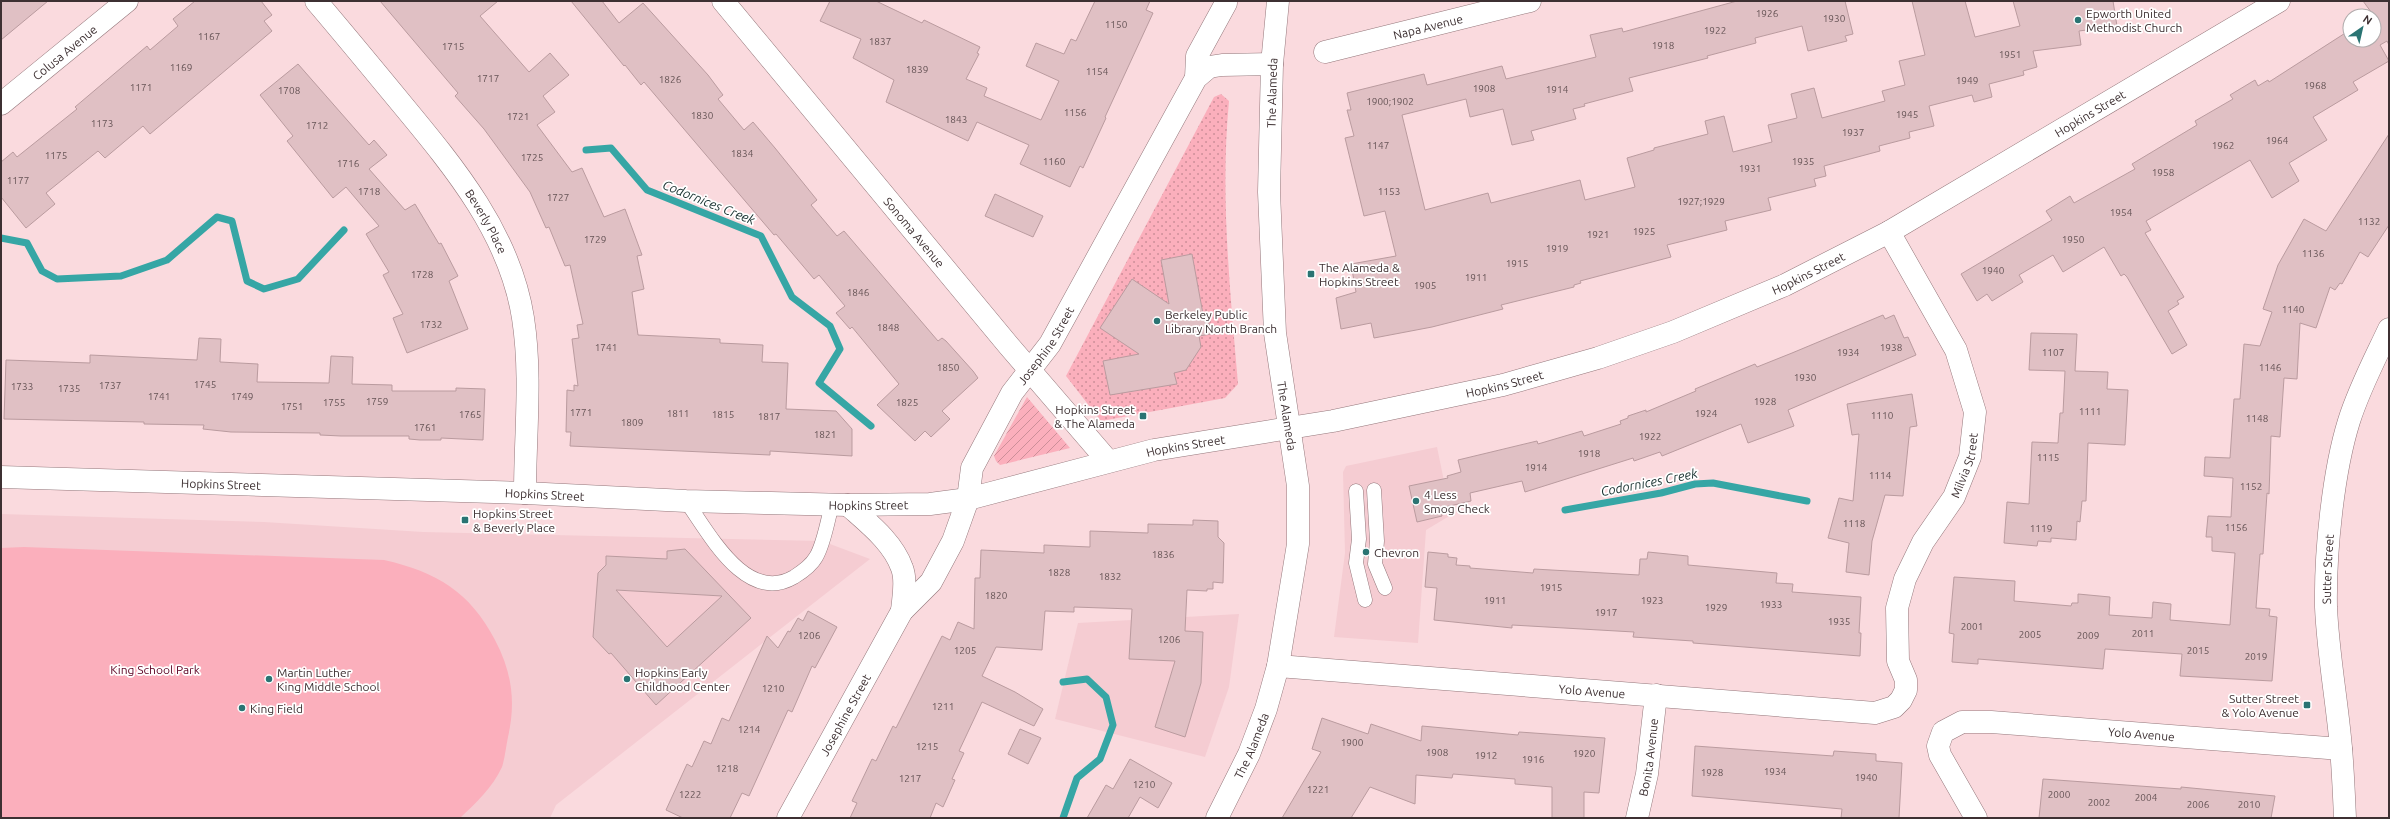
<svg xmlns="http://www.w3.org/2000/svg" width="2390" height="819" font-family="Ubuntu,sans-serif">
<defs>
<pattern id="grass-dots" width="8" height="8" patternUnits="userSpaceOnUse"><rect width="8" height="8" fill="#fbafbc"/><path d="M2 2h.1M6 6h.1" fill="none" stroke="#cc8f99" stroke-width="1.8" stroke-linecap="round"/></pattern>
<pattern id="garden-furrows" width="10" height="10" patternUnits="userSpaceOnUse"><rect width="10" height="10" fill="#fbafbc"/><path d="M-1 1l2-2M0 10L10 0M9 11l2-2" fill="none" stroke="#cc8f99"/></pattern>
</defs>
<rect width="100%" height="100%" fill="#fadade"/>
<g fill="#f5ccd2">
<path d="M1437,447L1451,515L1426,530L1418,643L1334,637L1345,553L1343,472L1346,466Z"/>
<path d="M1,514L264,522L423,532L822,541L870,559L556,805L550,818H1Z"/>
<path d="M1239,614L1229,687L1205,757L1055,719L1078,623Z"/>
</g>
<path fill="url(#grass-dots)" d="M1221,94L1229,101C1220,195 1230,290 1238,384L1225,398L1101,421L1066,376L1214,97Z"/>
<path fill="url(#garden-furrows)" d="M1027,397L1070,448L1000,465L996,461L994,456Z"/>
<path fill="#fbafbc" d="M24,547L384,560C437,572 470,592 495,640C512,672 516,702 508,737C506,746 505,758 502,767C493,787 475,804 460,818H1V548Z"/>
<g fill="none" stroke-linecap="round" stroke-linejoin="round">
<g stroke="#36a6a5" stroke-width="7">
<path d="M586,150L611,148L647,190L761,236L792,297L830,326L840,349L819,383L871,426"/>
<path d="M1,238L27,243L42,271L57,279L121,276L167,260L217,217L232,221L247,281L264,289L298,279L344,230"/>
<path d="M1565,510L1661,493L1695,484L1713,483L1807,501"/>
<path d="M1063,818L1077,778L1100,759L1113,725L1106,697L1087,679L1063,682"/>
</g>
</g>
<g fill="#e0c0c4" stroke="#ba9b9f" fill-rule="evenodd">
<path d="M1,1H48L1,40Z"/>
<path d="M195,1H261L272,15L264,21L272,31L150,134L143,126L105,158L98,151L46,193L55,204L26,228L1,197V162L13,152L17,157L77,109L75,107L147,46L150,50L178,26L173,19Z"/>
<path d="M380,1H498L480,16L529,72L550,53L569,75L543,96L555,112L537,125L572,172L582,168L604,217L625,209L642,255L637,256L644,289L632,292L638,335L720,339V343L763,345L762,362L788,363L786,409L836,411L852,429V456L770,451V455L570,446L571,432H566L567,390L574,391V385L578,386L572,339L579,338L577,325L583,324L570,265L565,266L549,227L546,228L530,192L484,129L455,96L458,93Z"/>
<path d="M571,1H602L619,23L643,3L708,75L723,95L718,99L744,130L753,122L775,148L817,200L811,205L837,236L844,231L938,341L942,338L946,341L973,371L978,378L942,411L950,419L931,437L925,431L915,441L877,405L899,384L852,327L850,329L836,313L845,306L819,275L814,279L776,234L774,235L644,82L641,85L625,65L624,66Z"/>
<path d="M830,1H876L922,23L924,20L980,47L977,53L979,54L966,79L987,88L984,96L1041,120L1059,81L1026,66L1036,43L1064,54L1071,39L1076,41L1095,1H1150L1146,10L1153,13L1105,117L1106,118L1083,168L1080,166L1070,187L1020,164L1029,145L977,122L968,141L886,102L894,80L853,58L861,39L820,21Z"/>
<path d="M1737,1H1845L1853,34L1845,36L1847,41L1808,51L1802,26L1755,38L1756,43L1707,56L1708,58L1629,78L1633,91L1584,104L1585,106L1573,109L1576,119L1531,131L1534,140L1512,145L1503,109L1470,117L1466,99L1402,115L1425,210L1488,193L1491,203L1580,180L1585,200L1635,187L1627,158L1654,150V148L1708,134L1705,121L1724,116L1733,152L1772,142L1768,125L1797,118L1791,94L1814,88L1822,118L1885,101L1882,91L1905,85L1899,61L1925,55L1912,1H1965L1975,37L2020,26L2013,1H2113L2117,26L2079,31L2081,45L2033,51L2037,67L2023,71L2024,75L1989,84L1992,97L1974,102L1972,95L1929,106L1934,126L1909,132L1910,138L1879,146L1880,151L1824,166L1826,176L1814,179L1816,186L1768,198L1771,210L1725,221L1727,230L1667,245L1671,257L1580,281L1581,283L1574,285V287L1501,305L1503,309L1432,327L1374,338L1371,323L1341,329L1336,298L1356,292L1351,264L1396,256L1385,211L1364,216L1345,138L1354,136L1347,110H1351L1347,93L1424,74L1427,85L1502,66L1506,79L1596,57L1590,35L1622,28L1623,32Z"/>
<path d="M2363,1H2389V45L2387,41L2380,45L2389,61L2353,82L2358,90L2313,117L2327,140L2289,163L2299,181L2272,198L2250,160L2146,221L2151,230L2145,233L2184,297L2177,301L2179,304L2168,311L2187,345L2172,354L2127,277L2124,274L2121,276L2104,247L2063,272L2053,255L2019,275L2023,282L1992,301L1987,294L1977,301L1961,274L2052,220L2046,211L2070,196L2074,203L2135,169L2132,164L2197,125L2195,121L2233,99L2230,95L2255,80L2258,86L2268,80L2269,82L2350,30V40H2374V16Z"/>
<path d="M298,64L369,145L374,140L387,155L369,169L405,210L415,204L439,244L441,243L458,276L449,281L468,329L407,353L393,318L403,314L383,275L389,272L366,234L379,226L346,187L333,198L287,141L293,136L260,95Z"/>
<path d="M2389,134V225L2368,257L2360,252L2342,284L2340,283L2335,290L2330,287L2316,328L2300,323L2297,379L2284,378L2280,437L2271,436L2269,494L2267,493L2263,554H2260L2256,608L2270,609L2269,616L2277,617L2272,681L2180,676L2182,654L2105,649L2103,669L1978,659V664L1952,662L1954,634L1949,633L1954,577L2015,581L2014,601L2071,606L2072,603H2078V594L2110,597L2109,615L2152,618L2153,602L2171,604L2170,620L2230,625L2235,553L2212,551V537H2206L2208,516L2231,517L2233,478L2204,476L2205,457L2230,458L2234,399H2240L2244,344L2260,346L2272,312L2263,309L2278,265L2304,219L2326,231Z"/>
<path d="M995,194L1043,216L1033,237L985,216Z"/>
<path d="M1192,254L1203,314L1207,313L1211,334L1199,336L1201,347L1186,370L1174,373L1177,384L1110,395L1103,361L1139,354L1100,328L1132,279L1169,304L1161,260Z"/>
<path d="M1883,315L1885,319L1894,315L1904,338L1908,337L1916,355L1788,410L1794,426L1748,443L1741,424L1662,456L1660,452L1634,461L1633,458L1525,492L1522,481L1470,493L1471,501L1441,508L1442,516L1417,522L1409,486L1448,478L1447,476L1461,472L1458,460L1537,441L1538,444L1582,431L1584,436L1621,424L1620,421L1628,418V416L1646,410V412L1696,391L1695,389L1755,364L1757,367L1792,353Z"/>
<path d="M2031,333L2077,334L2075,371L2108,372L2107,389L2128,390L2125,445L2088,443L2086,501H2082L2080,522L2077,521L2076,540L2051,538V542L2038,541L2037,546L2004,543L2007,502L2029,504L2032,442L2058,443L2060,413H2063L2065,371L2029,370Z"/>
<path d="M199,338L221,339L220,362L258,364L257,382L329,383L331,356L353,357L352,384L392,385V391H456V388L485,389L483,440L441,438V440H420L409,439V436H341L320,435V433L231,432L203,429L204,425L144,424V422L4,419L6,360L90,363V355L197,360Z"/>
<path d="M1912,394L1917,426L1910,427L1903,496L1885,495L1872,541L1869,575L1846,572L1849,543L1828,538L1839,498L1853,501L1859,434L1852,435L1847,404Z"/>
<path d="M1193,520L1218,521V537L1224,543L1223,583L1213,582V589H1207V591L1187,590L1185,631L1203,632L1201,683L1185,737L1155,727L1175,661L1129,659L1132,609L1074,607V612L1045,611L1042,650L996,647L982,676L1015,692L1043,709L1034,726L982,702L959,751L964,753L952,779L955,780L943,807L936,803L930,818H850L857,803L852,801L872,759L876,761L893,726L896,728L942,636L950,640L958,622L974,629L975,578H980L981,550L1044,553V545L1090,547V531L1148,533V524L1193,525Z"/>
<path d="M685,549L751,618L656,705L611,653L609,654L593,637L598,573L606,565V556L667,559V551ZM616,590L722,596L667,647Z"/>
<path d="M1428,552L1448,554V557L1457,558L1456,565L1470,566V568L1533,573L1534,569L1639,575L1640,559H1647L1648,552L1688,556V565L1777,573L1776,583L1793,584L1792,592L1861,597L1859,633H1861L1860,656L1693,643V641L1633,637L1634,632L1512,625V628L1434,620L1437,588L1425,587Z"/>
<path d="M808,611L837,627L815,668L812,666L792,712L788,710L749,796L742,793L730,818H683L666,810L687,764L692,767L704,741L711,744L722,718L729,721L767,636L778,648L788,631L790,632L798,618L803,621Z"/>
<path d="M1322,718L1368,734L1371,724L1421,741L1422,726L1518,735L1519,732L1605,738L1599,793L1584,792V818H1552V787L1515,784V779L1453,774L1452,778L1416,775L1415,804L1370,787L1351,818H1282L1321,752L1312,749Z"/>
<path d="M1020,729L1041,738L1028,764L1008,754Z"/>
<path d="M1695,746L1833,756L1834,751L1876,754V761L1902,763L1899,818H1841L1842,809L1692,796Z"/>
<path d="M1130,759L1172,783L1158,808L1140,797L1128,818H1087L1106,785L1113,789Z"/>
<path d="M2043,779L2181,789V787L2275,796L2271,818H2039Z"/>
</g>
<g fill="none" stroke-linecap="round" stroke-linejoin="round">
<g stroke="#94777b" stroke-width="15">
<g id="lane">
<path d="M1374,490L1377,541L1375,564L1385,588"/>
<path d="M1356,491L1359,539L1356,563L1365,600"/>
<path d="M686,501C709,533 746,605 794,577C802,572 811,566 816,557C824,544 828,519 832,504"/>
</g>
</g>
<g stroke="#94777b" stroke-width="23">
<g id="street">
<path id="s1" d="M316,1C345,35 373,69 401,103C454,167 510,234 523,318C532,376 525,435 525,493"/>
<path id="s2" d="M723,1L1009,346L1108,461"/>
<path id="s3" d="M1325,52L1530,1"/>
<path d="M1196,78L1197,56L1226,3"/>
<path id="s4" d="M1,104L127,1"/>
<path d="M848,505C868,523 893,542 902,568C907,581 903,598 902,611"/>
<path id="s5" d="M1278,666L1875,713L1894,707L1901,700L1906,690V680L1898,661L1897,608L1905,579L1923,542L1954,497L1970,457L1975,412L1956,350L1889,232"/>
<path id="s6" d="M788,818L902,611L931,582L953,541L968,499L972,468L1012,393L1050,344L1196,78L1209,67L1222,65L1272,64"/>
<path id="s7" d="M1637,818L1647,774L1656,695"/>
<path id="s8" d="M1976,818L1940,755L1938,746L1943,732L1962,722H1991L2341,749"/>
</g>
</g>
<g stroke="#94777b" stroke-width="23">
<g id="secondary">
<path id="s9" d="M1,477L525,493L686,501L848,505L930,504L968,499L1154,450L1333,421L1503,385L1598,358L1673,332L1785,285L1889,232L2279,1"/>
<path id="s10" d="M1217,818L1249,754L1266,709L1278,666L1298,544V486L1275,333L1269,192L1272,64L1278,1"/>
<path id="s11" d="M2345,818C2344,795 2343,771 2341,748C2337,701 2328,654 2326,607C2325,553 2333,472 2349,421C2359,389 2375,359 2389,329"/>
</g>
</g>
<use href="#lane" stroke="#fff" stroke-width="14"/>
<use href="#street" stroke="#fff" stroke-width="22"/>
<use href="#secondary" stroke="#fff" stroke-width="22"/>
</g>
<g fill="#2a7473" stroke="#fff" stroke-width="1.5">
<circle cx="2078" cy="20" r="4"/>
<rect x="1307" y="270" width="8" height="8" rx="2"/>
<circle cx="1157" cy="321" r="4"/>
<rect x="1139" y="412" width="8" height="8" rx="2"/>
<circle cx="1416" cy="501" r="4"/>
<rect x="461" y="516" width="8" height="8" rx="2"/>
<circle cx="1366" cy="552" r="4"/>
<circle cx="269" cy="679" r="4"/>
<circle cx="627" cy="679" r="4"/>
<rect x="2303" y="701" width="8" height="8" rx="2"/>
<circle cx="242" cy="708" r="4"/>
</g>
<g text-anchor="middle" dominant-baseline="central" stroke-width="3.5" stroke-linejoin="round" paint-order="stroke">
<g font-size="10" fill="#665456">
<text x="1767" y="13">1926</text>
<text x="1834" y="18">1930</text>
<text x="1116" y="24">1150</text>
<text x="1715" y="30">1922</text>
<text x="209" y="36">1167</text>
<text x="880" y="41">1837</text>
<text x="1663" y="45">1918</text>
<text x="453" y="46">1715</text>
<text x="2010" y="54">1951</text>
<text x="181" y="67">1169</text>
<text x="917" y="69">1839</text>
<text x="1097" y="71">1154</text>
<text x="488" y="78">1717</text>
<text x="670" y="79">1826</text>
<text x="1967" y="80">1949</text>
<text x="2315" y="85">1968</text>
<text x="141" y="87">1171</text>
<text x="1484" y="88">1908</text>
<text x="1557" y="89">1914</text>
<text x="289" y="90">1708</text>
<text x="1390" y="101">1900;1902</text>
<text x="1075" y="112">1156</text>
<text x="1907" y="114">1945</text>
<text x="702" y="115">1830</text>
<text x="518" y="116">1721</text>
<text x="956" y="119">1843</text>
<text x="102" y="123">1173</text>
<text x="317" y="125">1712</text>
<text x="1853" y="132">1937</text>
<text x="2277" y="140">1964</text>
<text x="1378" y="145">1147</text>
<text x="2223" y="145">1962</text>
<text x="742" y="153">1834</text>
<text x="56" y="155">1175</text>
<text x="532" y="157">1725</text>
<text x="1054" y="161">1160</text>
<text x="1803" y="161">1935</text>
<text x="348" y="163">1716</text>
<text x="1750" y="168">1931</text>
<text x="2163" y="172">1958</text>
<text x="18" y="180">1177</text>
<text x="369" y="191">1718</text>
<text x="1389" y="191">1153</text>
<text x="558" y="197">1727</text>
<text x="1701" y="201">1927;1929</text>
<text x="2121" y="212">1954</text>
<text x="2369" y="221">1132</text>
<text x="1644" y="231">1925</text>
<text x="1598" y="234">1921</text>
<text x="595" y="239">1729</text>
<text x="2073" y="239">1950</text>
<text x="1557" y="248">1919</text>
<text x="2313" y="253">1136</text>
<text x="1517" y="263">1915</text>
<text x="1993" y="270">1940</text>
<text x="422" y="274">1728</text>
<text x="1476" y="277">1911</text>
<text x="1425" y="285">1905</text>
<text x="858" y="292">1846</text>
<text x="2293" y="309">1140</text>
<text x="431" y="324">1732</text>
<text x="888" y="327">1848</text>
<text x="606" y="347">1741</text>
<text x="1891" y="347">1938</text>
<text x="1848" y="352">1934</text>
<text x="2053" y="352">1107</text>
<text x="948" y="367">1850</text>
<text x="2270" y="367">1146</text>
<text x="1805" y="377">1930</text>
<text x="205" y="384">1745</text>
<text x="110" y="385">1737</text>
<text x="22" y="386">1733</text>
<text x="69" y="388">1735</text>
<text x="159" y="396">1741</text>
<text x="242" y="396">1749</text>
<text x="377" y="401">1759</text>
<text x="1765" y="401">1928</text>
<text x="334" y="402">1755</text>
<text x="907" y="402">1825</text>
<text x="292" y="406">1751</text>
<text x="2090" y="411">1111</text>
<text x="581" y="412">1771</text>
<text x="678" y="413">1811</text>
<text x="1706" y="413">1924</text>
<text x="470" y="414">1765</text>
<text x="723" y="414">1815</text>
<text x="1882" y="415">1110</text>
<text x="769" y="416">1817</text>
<text x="2257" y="418">1148</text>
<text x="632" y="422">1809</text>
<text x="425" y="427">1761</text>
<text x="825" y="434">1821</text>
<text x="1650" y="436">1922</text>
<text x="1589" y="453">1918</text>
<text x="2048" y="457">1115</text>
<text x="1536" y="467">1914</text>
<text x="1880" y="475">1114</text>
<text x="2251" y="486">1152</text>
<text x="1854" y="523">1118</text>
<text x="2236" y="527">1156</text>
<text x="2041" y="528">1119</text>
<text x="1163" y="554">1836</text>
<text x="1059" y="572">1828</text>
<text x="1110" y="576">1832</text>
<text x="1551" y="587">1915</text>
<text x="996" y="595">1820</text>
<text x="1495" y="600">1911</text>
<text x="1652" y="600">1923</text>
<text x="1771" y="604">1933</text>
<text x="1716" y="607">1929</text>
<text x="1606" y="612">1917</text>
<text x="1839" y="621">1935</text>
<text x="1972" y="626">2001</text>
<text x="2143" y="633">2011</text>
<text x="2030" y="634">2005</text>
<text x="809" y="635">1206</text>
<text x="2088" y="635">2009</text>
<text x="1169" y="639">1206</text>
<text x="965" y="650">1205</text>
<text x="2198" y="650">2015</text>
<text x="2256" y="656">2019</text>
<text x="773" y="688">1210</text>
<text x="943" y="706">1211</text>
<text x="749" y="729">1214</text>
<text x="1352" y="742">1900</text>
<text x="927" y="746">1215</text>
<text x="1437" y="752">1908</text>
<text x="1584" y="753">1920</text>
<text x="1486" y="755">1912</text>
<text x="1533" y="759">1916</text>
<text x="727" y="768">1218</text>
<text x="1775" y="771">1934</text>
<text x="1712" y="772">1928</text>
<text x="1866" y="777">1940</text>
<text x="910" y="778">1217</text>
<text x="1144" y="784">1210</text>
<text x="1318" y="789">1221</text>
<text x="690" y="794">1222</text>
<text x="2059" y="794">2000</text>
<text x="2146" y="797">2004</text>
<text x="2099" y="802">2002</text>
<text x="2198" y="804">2006</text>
<text x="2249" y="804">2010</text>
</g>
<g font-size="12" fill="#3d3032" stroke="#fff" text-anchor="start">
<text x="2086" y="13">Epworth United<tspan x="2086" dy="14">Methodist Church</tspan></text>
<text x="1319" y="267">The Alameda &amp;<tspan x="1319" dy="14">Hopkins Street</tspan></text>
<text x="1165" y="314">Berkeley Public<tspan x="1165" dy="14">Library North Branch</tspan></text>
<text x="1135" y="409" text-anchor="end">Hopkins Street<tspan x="1135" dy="14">&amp; The Alameda</tspan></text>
<text x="1424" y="494">4 Less<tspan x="1424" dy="14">Smog Check</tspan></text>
<text x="473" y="513">Hopkins Street<tspan x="473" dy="14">&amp; Beverly Place</tspan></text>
<text x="1374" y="552">Chevron</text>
<text x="277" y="672">Martin Luther<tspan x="277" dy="14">King Middle School</tspan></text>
<text x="635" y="672">Hopkins Early<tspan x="635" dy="14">Childhood Center</tspan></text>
<text x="2299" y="698" text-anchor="end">Sutter Street<tspan x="2299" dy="14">&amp; Yolo Avenue</tspan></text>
<text x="250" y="708">King Field</text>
</g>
<g font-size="12" fill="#3d3032" stroke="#fff">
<text stroke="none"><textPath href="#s3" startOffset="106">Napa Avenue</textPath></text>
<text stroke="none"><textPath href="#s4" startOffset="82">Colusa Avenue</textPath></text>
<text stroke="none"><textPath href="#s10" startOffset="741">The Alameda</textPath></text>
<text stroke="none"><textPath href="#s9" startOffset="2165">Hopkins Street</textPath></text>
<text stroke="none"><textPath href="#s1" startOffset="279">Beverly Place</textPath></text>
<text stroke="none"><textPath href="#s2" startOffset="300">Sonoma Avenue</textPath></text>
<text stroke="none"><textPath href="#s9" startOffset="1841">Hopkins Street</textPath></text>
<text stroke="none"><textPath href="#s6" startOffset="543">Josephine Street</textPath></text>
<text stroke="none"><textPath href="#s9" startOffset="1517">Hopkins Street</textPath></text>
<text transform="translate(1287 416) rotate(81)">The Alameda</text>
<text stroke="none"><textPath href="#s9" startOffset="1192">Hopkins Street</textPath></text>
<text stroke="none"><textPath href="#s5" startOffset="883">Milvia Street</textPath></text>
<text stroke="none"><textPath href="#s9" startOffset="220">Hopkins Street</textPath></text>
<text stroke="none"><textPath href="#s9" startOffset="544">Hopkins Street</textPath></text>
<text stroke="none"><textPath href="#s9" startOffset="868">Hopkins Street</textPath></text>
<text stroke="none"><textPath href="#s11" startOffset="250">Sutter Street</textPath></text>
<text stroke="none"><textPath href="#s5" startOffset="315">Yolo Avenue</textPath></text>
<text stroke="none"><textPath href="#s6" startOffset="118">Josephine Street</textPath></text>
<text stroke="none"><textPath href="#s8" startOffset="298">Yolo Avenue</textPath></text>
<text stroke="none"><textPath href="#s10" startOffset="80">The Alameda</textPath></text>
<text stroke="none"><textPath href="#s7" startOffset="62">Bonita Avenue</textPath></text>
</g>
<g font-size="12" fill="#5b0022" stroke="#fff">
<text x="155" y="669">King School Park</text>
</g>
<g font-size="13" font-style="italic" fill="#162f2e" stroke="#fff">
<text transform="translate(709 202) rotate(22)">Codornices Creek</text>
<text transform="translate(1649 482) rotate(-11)">Codornices Creek</text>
</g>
</g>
<rect width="2390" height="819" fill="none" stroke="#3d3032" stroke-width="4"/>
<g transform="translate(2362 28) rotate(34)"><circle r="19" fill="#ffffff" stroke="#b1acad"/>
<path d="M0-3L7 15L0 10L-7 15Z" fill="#2a7473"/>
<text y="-6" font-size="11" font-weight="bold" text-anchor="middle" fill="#3d3032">N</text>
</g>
</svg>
